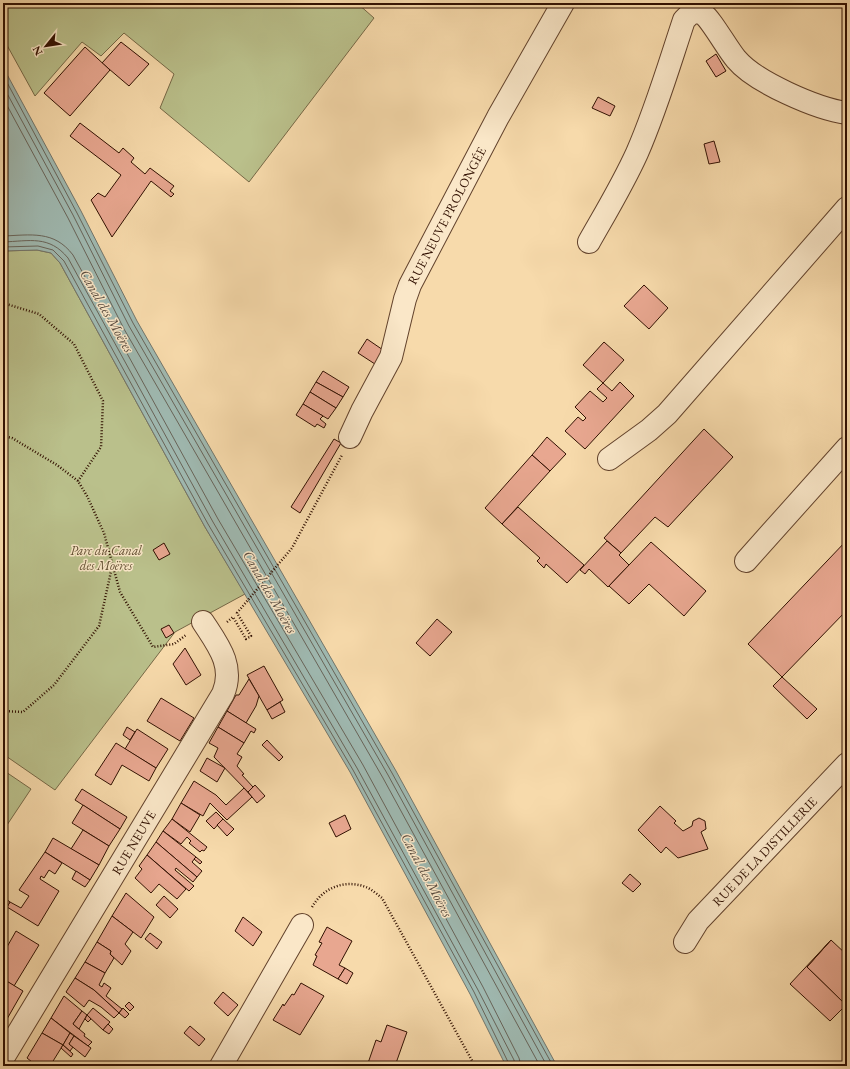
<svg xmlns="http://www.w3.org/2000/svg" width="850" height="1069" font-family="'EB Garamond',serif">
<rect width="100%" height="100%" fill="#f7daab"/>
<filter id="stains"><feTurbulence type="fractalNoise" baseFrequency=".005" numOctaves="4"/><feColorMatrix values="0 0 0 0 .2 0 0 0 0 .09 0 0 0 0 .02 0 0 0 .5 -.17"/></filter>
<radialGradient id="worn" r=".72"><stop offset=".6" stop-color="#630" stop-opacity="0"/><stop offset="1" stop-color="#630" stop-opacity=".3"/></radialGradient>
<g fill="#bac08b" stroke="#766846">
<path d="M3,3H357L374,18L249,182L160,108L174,74L124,33L101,56L82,42L35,96L3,38Z"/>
<path d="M37,250L51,253L60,263L205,527L245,594L175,632L55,790L3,754V251Z"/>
<path d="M3,770L31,789L3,831Z"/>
</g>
<path fill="#9fb9b1" stroke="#73756b" d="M3,67L81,211L137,321L396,771L557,1066H506L470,994L350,772L205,527L60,263L51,253L37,250L3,251Z"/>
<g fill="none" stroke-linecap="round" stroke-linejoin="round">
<g stroke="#686459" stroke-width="1">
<path d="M3,75L77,213L133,323L392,773L553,1066"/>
<path d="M3,86L73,215L129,326L388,775L547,1066"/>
<path d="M3,98L68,218L124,329L383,778L540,1066"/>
<path d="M3,236C31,235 54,230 73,255L218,519L363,765L483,987L519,1058L521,1066"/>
<path d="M3,242C30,241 49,235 68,258L213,522L357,768L478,990L514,1060L515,1066"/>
<path d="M3,247L38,246L53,250L64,261L208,524L353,770L474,992L510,1066"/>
</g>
</g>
<g fill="#e8a790" stroke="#311001">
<path d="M121,42L149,64L129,86L102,63Z"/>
<path d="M85,47L110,70L70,116L44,93Z"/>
<path d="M716,54L726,71L716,77L706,61Z"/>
<path d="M598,97L615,106L610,116L592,108Z"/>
<path d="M80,123L119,153L123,148L134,158L131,162L145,174L150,168L174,186L170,191L174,194L171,197L151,181L112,237L91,200L98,193L105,197L121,175L70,136Z"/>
<path d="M714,141L720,162L709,164L704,144Z"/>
<path d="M644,285L668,308L649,329L624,306Z"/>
<path d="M367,339L386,352L378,366L358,353Z"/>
<path d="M604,342L624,360L603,383L583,365Z"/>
<path d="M323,371L349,387L343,397L316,382Z"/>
<path d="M316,382L343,397L336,408L310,392Z"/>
<path d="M620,382L634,396L585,449L565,431L578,417L583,421L586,418L575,407L590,391L603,402L607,398L597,389L603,383L612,391Z"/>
<path d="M310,392L336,408L328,419L303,404Z"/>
<path d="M303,404L323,416L320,419L326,424L324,428L317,424L315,427L296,415Z"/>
<path d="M704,429L733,457L668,527L655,517L621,553L604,538Z"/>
<path d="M547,437L566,454L550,471L532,455Z"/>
<path d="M334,439L341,443L300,513L291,507Z"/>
<path d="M532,455L550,471L502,524L485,508Z"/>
<path d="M518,507L584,565L567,583L546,564L544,568L537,561L540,558L502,524Z"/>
<path d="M847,540V610L782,677L748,644Z"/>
<path d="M607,541L621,553L619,555L629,565L608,587L589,569L585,574L580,570Z"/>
<path d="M651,542L706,591L684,616L649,584L629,604L609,586Z"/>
<path d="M164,543L170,554L159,560L153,550Z"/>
<path d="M437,619L452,632L430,656L416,643Z"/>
<path d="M169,625L174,633L166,638L161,629Z"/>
<path d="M185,648L201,675L186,685L173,664Z"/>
<path d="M264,666L283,700L267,710L247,675Z"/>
<path d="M782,677L817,709L807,719L773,686Z"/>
<path d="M249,679L259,696L256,706L246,723L227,711L236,695H239Z"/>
<path d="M161,698L194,718L180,741L147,721Z"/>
<path d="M280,702L285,712L272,719L267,710Z"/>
<path d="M227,711L256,729L254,733L251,731L244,743L218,727Z"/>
<path d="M127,727L135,732L130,740L123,735Z"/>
<path d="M218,727L244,743L237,754L242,757L237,766L244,774L242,775L253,787L248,792L214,757L218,748L209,743Z"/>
<path d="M137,729L168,749L156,768L125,749Z"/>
<path d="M267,740L283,757L279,761L262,745Z"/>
<path d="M116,743L156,768L149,781L122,765L111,785L95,775Z"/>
<path d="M207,758L225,768L217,782L200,771Z"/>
<path d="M194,781L216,795L226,805L244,788L252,797L227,820L210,803L203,816L181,803Z"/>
<path d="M255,785L265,796L257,803L248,792Z"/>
<path d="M82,789L127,817L120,829L75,800Z"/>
<path d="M181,803L200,815L190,832L172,819Z"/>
<path d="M83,805L120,829L109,846L72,823Z"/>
<path d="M660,806L676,821L674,823L683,831L692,826L693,821L699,818L705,821L706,829L701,832L708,849L678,858L666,847L661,853L638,830Z"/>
<path d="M216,812L223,819L214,829L206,821Z"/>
<path d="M345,815L351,829L336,837L329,823Z"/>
<path d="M172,819L207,847L204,851L202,850L200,852L189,843L191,841L187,837L181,844L163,831Z"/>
<path d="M223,819L234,829L227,836L217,825Z"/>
<path d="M83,830L109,846L99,865L71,849Z"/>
<path d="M163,831L196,857L192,862L202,871L197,877L156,842Z"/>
<path d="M53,838L99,865L90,880L45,852Z"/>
<path d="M156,842L197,877L193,882L176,868L175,870L194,886L189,891L147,855Z"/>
<path d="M45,852L62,863L55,874L49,870L44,878L41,876L40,879L59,891L38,926L7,907L10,902L21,908L29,896L19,890Z"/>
<path d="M147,855L186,889L177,899L159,884L151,893L135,878L142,869L139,866Z"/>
<path d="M196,857L202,862L200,864L194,859Z"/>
<path d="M76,871L90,880L85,887L72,879Z"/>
<path d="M630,874L641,884L633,892L622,883Z"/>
<path d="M126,893L154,917L141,938L112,916Z"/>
<path d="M164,896L178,909L170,918L156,905Z"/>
<path d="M5,898L10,902L7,907L3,905Z"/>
<path d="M112,916L133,932L125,944L131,951L122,965L110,954L111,951L97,942Z"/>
<path d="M243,917L262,932L253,946L235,931Z"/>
<path d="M327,927L352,941L339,965L345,968L338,979L313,965L317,956L315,955L322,943L319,942Z"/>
<path d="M16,931L39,945L14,986L3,979V954Z"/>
<path d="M150,933L162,942L157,949L145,939Z"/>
<path d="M831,940L847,955L846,1005L807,967Z"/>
<path d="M831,940L807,967L846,1005L830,1021L790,984Z"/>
<path d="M97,942L111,951L110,954L114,958L105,973L85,962Z"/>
<path d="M85,962L105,973L99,985L102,987L104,983L111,988L106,996L122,1009L119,1013L94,990L75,978Z"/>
<path d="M345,968L353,973L347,984L338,979Z"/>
<path d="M75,978L94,990L119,1013L114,1018L101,1007L89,1000L84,1007L66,992Z"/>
<path d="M5,980L23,991L3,1026V984Z"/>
<path d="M301,983L324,996L300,1035L273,1020L283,1004L284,1006L292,994L294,995Z"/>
<path d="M223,992L238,1005L228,1016L214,1003Z"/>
<path d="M64,996L82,1011L73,1024L85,1034L84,1036L92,1042L88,1046L51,1018Z"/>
<path d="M129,1002L134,1007L130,1011L125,1006Z"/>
<path d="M93,1008L110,1022L103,1030L87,1015Z"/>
<path d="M123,1008L129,1014L125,1018L119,1013Z"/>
<path d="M82,1011L87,1015L79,1029L73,1024Z"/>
<path d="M87,1015L91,1019L88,1022L85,1019Z"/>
<path d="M51,1018L70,1033L63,1045L42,1033Z"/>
<path d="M108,1024L113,1029L109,1034L103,1030Z"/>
<path d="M387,1025L407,1032L395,1066H367L376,1040L381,1042Z"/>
<path d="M190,1026L205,1039L199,1046L184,1033Z"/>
<path d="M42,1033L63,1045L50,1066H37L27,1058Z"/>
<path d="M70,1033L74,1036L69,1044L73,1047L70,1051L63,1045Z"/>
<path d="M74,1036L91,1048L85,1057L69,1044Z"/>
<path d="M63,1045L73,1054L71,1057L61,1048Z"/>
<path d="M847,1056V1066H837Z"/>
</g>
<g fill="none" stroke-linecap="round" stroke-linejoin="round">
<g stroke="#62422c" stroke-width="24">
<g id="minor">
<path d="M589,242C606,212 623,184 637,153C656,110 669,65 684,20L691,13C695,12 699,12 703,14C711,19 728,50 736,59C755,82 817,109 847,113"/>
<path id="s1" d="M350,437L362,411L391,357L405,299L410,285L498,117L563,3"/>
<path d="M609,459L649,430L667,414L847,208"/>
<path d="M746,561L847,448"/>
<path id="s2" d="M685,942L698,921L847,764"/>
<path id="s3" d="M3,1058L223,694C235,666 218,645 203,622"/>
<path d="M221,1066L302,925"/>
</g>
</g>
<g stroke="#311001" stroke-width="2.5" stroke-dasharray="1 2" stroke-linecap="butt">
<path d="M3,303L39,314L74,344L103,401L101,447L78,481"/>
<path d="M3,436L12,438L57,465L78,481L87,496L104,533L120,592L153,647L174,644L186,635"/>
<path d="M227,622L233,617L246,639L251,636L237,613L292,548L342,455"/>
<path d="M3,711L23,712L54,685L99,626L112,567"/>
<path d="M312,907C323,888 344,879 366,887C371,889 377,894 382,898L475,1066"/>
</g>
<use href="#minor" stroke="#fae7c8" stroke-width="22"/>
</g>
<g text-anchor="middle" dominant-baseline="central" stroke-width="3" stroke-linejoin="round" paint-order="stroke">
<g font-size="13" fill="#311001" stroke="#fae7c8">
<text stroke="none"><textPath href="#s1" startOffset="243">RUE NEUVE PROLONGÉE</textPath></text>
<text stroke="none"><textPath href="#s3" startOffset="252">RUE NEUVE</textPath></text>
<text stroke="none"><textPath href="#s2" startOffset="121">RUE DE LA DISTILLERIE</textPath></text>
</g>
<g font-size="13" font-style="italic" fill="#614e31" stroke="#fae7c8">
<text x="106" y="550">Parc du Canal<tspan x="106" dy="15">des Moëres</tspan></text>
</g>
<g font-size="14" font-style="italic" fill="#584b3f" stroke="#fae7c8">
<text transform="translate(107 311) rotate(60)">Canal des Moëres</text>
<text transform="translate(270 592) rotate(60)">Canal des Moëres</text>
<text transform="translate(427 875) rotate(62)">Canal des Moëres</text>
</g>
</g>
<rect width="850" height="1069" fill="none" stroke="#f7daab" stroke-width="16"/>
<rect x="4" y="4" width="842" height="1061" fill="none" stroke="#311001" stroke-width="2"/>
<rect x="8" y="8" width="834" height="1053" fill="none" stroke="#311001"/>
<g transform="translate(46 46) rotate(240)" stroke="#fae7c8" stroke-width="3" paint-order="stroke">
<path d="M0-3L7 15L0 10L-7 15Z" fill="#311001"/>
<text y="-6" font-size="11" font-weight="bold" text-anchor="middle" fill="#311001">N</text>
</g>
<rect width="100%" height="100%" filter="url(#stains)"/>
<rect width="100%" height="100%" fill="url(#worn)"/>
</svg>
